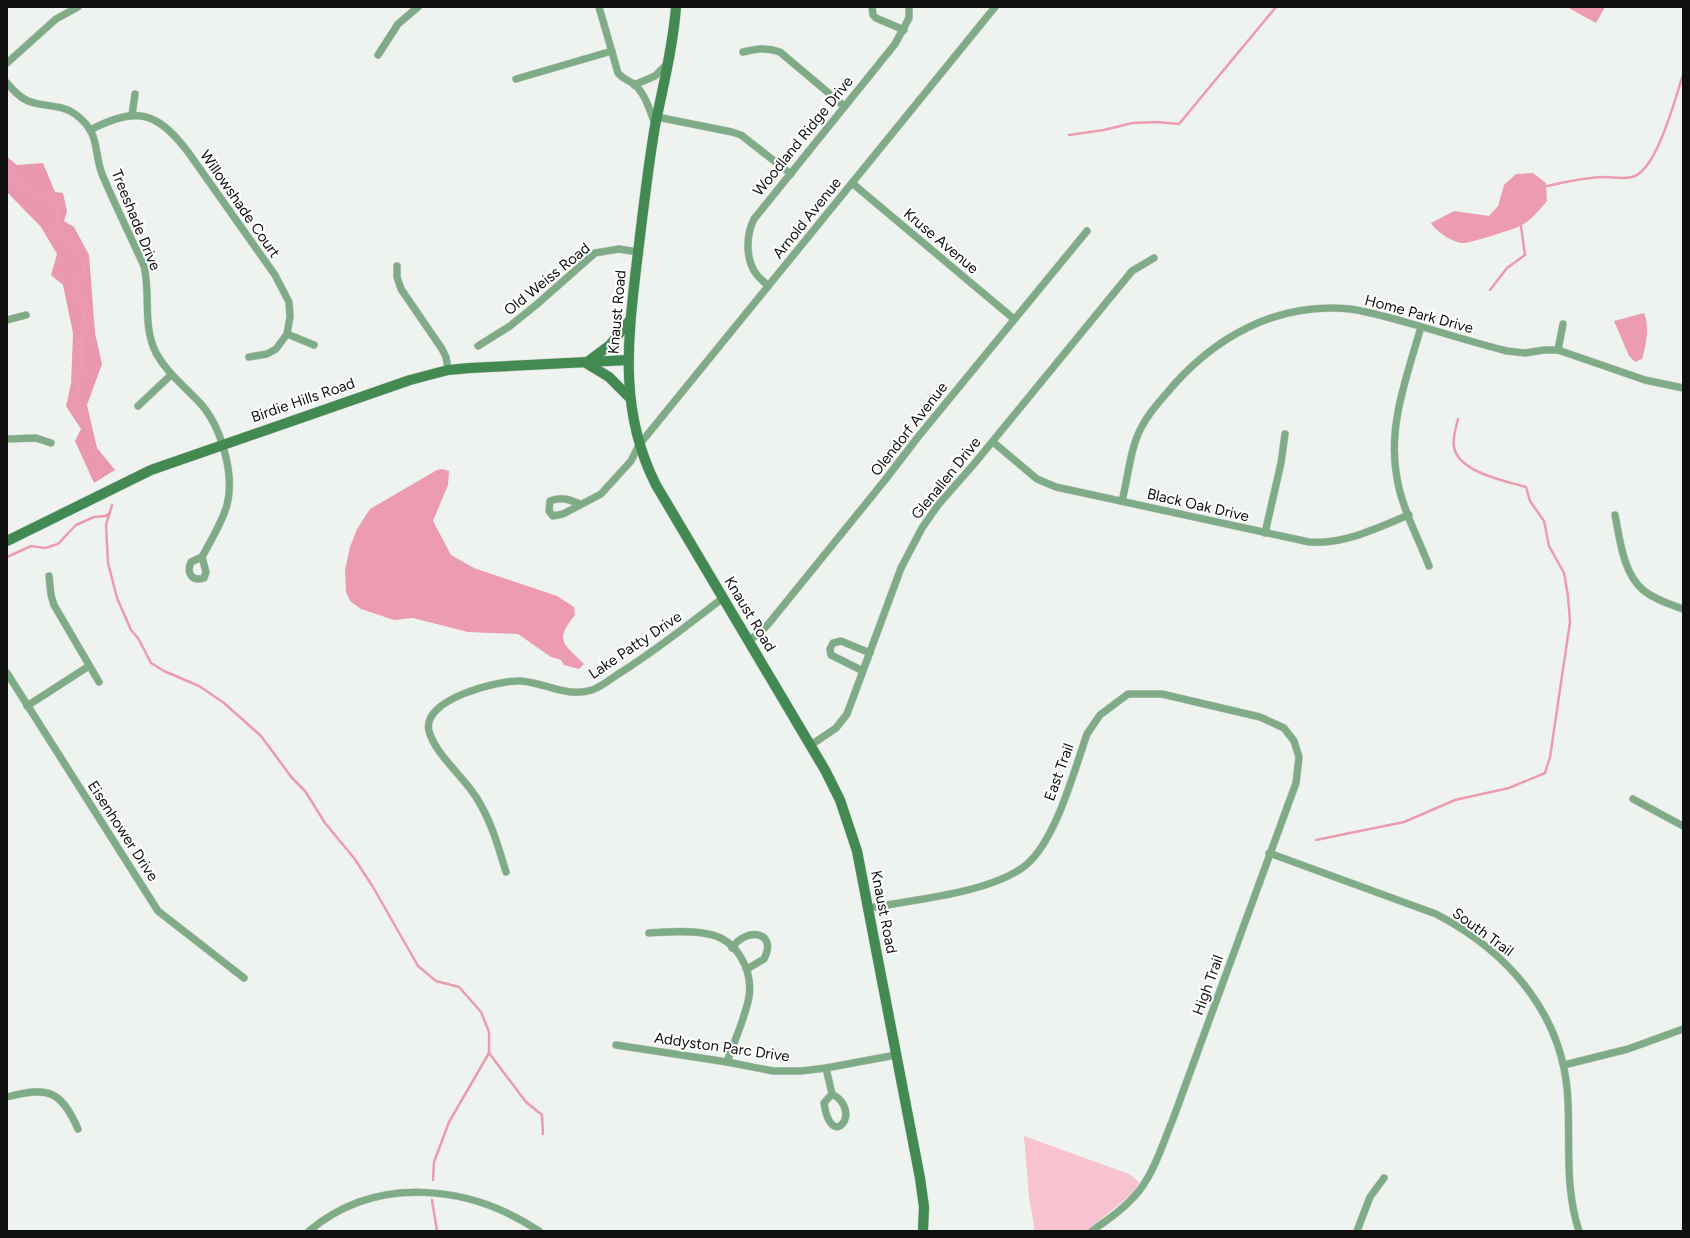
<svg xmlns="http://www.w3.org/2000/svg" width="1690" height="1238" font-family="Figtree,sans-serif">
<rect width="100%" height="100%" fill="#eff3f0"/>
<path fill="#f9c2d1" d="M1024,1136L1129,1174L1139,1182L1136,1190L1088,1230L1035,1231L1029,1197Z"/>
<path fill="#e998af" d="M7,157L17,165L43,163L55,192L63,193L67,211L64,221L74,227L89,255L95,333L102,364L87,405L97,448L115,470L94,483L75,441L81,429L66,406L71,384L73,333L63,285L51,275L57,254L41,227L7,192Z"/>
<g fill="#ec9bb2">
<path d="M1567,7H1605L1596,23Z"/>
<path d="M1533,173L1546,183L1547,201C1539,210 1531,221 1520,226C1512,230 1473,242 1464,243C1455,244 1435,231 1431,223L1454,211L1489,216L1498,206L1504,185L1516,174Z"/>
<path d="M1644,313C1650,326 1646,346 1642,359L1635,362L1629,356L1614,321Z"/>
<path d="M442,469L449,471L448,485L433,521L451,555L474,568L557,596L574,607L575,615C554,641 563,643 584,664L579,669L564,665L561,660L551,657L518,634L468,632L413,618L394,620L361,609L350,601L346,592L345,570L350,547L357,529L370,509L437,470Z"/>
</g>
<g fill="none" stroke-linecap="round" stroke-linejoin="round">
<g stroke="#ec9bb2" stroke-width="2.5">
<path d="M1069,135L1104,130L1132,123L1157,122L1179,124L1276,7"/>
<path d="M7,173L37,195L50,199L58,208L56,230C73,245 78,248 85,271C76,280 76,287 78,300L86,306L82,330L81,366L77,401L102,470"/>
<path d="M1547,186C1565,182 1586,177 1605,177C1614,177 1625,180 1635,176C1658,166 1675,98 1683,75"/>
<path d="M1490,290L1507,268L1525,255L1521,226"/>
<path d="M112,505L106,525L108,563L117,598L131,630L138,638L151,663L164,671L199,686L224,703L261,736L292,778L305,791L325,823L354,858L373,887L418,966L436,981L459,987L481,1012L489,1032V1053L449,1122L434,1162L433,1180"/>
<path d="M7,557L31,546L45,548L58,544L76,525L94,517L106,516L108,514"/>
<path d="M1316,840L1404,822L1455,800L1509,788L1545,773L1550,757L1570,622L1568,596L1564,573L1549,546L1544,521L1530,501L1526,487C1505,481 1458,472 1454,447C1452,439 1456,427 1458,419"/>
<path d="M489,1053L526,1102L542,1115L543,1134"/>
<path d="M432,1200L437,1231"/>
</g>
<g stroke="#cbcfcc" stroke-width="8">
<g id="street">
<path d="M599,7L618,73C623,79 628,80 634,84C645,93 650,111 655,124"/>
<path d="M872,7L873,15L876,18L904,30"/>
<path d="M743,52C756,49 766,47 780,52L844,106"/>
<path d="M378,55L398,24L418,7"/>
<path d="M7,63L56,19L78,7"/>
<path d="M516,79L612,51"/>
<path d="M7,83C13,90 19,97 28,101C43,107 61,104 75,114C101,133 93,150 102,174C115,205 130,235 144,266C151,295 142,325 156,353C167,373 184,386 200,403C221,426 235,474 227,505C222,523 211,540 202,557L206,572L204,578C192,582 186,573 191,562L202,557"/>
<path d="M634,85L655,76L667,64"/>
<path d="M132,115L135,94"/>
<path d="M657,117L732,132L741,135L791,174"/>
<path d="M90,130C136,106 157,111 188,152L275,275L289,302L290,317L287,334L276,349L267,354L249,357"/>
<path d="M852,183L1014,319"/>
<path d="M397,266V277L401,289L442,349L446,357L448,370"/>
<path d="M768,286C765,282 760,279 757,275C745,260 746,235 754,219L895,44L909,18V7"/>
<path d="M7,320L26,315"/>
<path d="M1421,327C1407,376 1387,427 1397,478C1401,506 1419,540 1429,566"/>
<path d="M287,334L314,345"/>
<path d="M478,346L510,326L536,305L595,253L619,249L638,252"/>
<path d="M1558,350L1563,324"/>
<path d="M138,406L171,375"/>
<path d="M7,439L36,438L51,443"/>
<path d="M993,442L1037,479L1056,487L1309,542C1344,545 1376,528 1409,515"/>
<path d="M1122,501C1128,478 1130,449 1141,428C1147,416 1157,404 1166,394C1211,339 1276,301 1350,309C1371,312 1391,318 1412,324C1444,333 1475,343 1507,351L1525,353L1544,350H1558L1645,380L1683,388"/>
<path d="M580,504C570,500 561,496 550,501L549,511L553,516L563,514L601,494L631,461L639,445L995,7"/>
<path d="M1615,515C1620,540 1623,573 1643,590C1655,600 1670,604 1683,609"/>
<path d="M1265,533L1281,463L1285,434"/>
<path d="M49,576L51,595L54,605L99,682"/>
<path d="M748,641L761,632L770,622L885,480L918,437L1087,231"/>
<path d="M863,671L831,655L830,649L833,643L841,641L870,653"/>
<path d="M7,673L158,911L244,978"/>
<path d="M27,706L89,666"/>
<path d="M811,745L836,728L847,714L901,568L922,528L938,505L974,464L1132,271L1154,258"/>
<path d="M1633,799L1683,826"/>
<path d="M1269,853L1436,914C1509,952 1565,1016 1568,1102C1570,1146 1565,1189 1579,1231"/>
<path d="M506,872C498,846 491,820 476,797C463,776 435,754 429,731C421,699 499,680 521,681C546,683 567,698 592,690C603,686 613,677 623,671C658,649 690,623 723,598"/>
<path d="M868,908C912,900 992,893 1026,865C1056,840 1074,771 1087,734L1100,715L1128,694H1162L1260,717L1284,728L1294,741L1299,757L1296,783L1173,1119C1163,1143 1155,1170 1139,1191C1126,1207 1109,1219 1092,1231"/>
<path d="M649,933C668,932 690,930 708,934C737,939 753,970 749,997C745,1018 734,1042 727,1062"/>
<path d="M732,948C747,926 778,932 764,959L747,969"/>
<path d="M616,1045L727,1062L773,1071H801L826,1068L896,1055"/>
<path d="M1564,1065L1628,1049L1683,1029"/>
<path d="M826,1068L832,1094C864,1111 831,1153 824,1103L832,1094"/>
<path d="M7,1097C47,1086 61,1090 78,1129"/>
<path d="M309,1231C377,1174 470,1185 539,1231"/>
<path d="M1357,1231L1370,1197L1384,1178"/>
</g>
</g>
<g stroke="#cbcfcc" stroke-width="11">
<g id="secondary">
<path d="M676,7C673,47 663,86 655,126C647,173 642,221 636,269C627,346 620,414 656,485L825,770L840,800L857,851L920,1178L924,1207L923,1231"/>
<path d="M586,363L610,345L630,320"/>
<path d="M586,363L609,377L630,398"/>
<path d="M7,541L151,470L410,380L448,370L470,368L628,360"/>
</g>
</g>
<use href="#street" stroke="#7fac87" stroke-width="7"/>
<use href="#secondary" stroke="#428952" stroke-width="10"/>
</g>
<g text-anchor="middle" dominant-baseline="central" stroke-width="4" stroke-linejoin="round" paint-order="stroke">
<g font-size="15" fill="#0e0f0e" stroke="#fff">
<text transform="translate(803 136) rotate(-51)">Woodland Ridge Drive</text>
<text transform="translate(240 204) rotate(55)">Willowshade Court</text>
<text transform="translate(807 218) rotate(-51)">Arnold Avenue</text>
<text transform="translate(136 220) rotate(68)">Treeshade Drive</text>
<text transform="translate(941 241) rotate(40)">Kruse Avenue</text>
<text transform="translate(547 279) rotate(-39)">Old Weiss Road</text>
<text transform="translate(617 312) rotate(-85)">Knaust Road</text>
<text transform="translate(1419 314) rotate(15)">Home Park Drive</text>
<text transform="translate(303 400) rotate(-19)">Birdie Hills Road</text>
<text transform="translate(909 429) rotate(-52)">Olendorf Avenue</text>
<text transform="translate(946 478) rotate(-51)">Glenallen Drive</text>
<text transform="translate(1198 505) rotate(13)">Black Oak Drive</text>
<text transform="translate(750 614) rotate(59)">Knaust Road</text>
<text transform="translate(635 645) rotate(-34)">Lake Patty Drive</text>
<text transform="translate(1059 772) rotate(-70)">East Trail</text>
<text transform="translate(123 831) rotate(57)">Eisenhower Drive</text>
<text transform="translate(884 912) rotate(79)">Knaust Road</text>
<text transform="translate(1483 932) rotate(36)">South Trail</text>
<text transform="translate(1208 985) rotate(-70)">High Trail</text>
<text transform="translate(722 1047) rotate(8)">Addyston Parc Drive</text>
</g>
</g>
<rect width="1690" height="1238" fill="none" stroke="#0e0f0e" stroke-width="16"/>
</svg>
